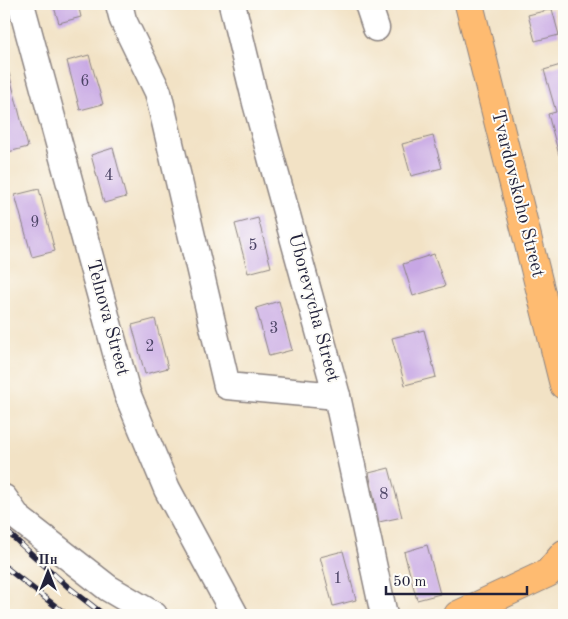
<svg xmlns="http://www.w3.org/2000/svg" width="568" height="619" font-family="'Old Standard TT',serif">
<rect width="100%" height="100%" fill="#fdfcf7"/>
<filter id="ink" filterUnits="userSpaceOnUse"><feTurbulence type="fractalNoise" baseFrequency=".02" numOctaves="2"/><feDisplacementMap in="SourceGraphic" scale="10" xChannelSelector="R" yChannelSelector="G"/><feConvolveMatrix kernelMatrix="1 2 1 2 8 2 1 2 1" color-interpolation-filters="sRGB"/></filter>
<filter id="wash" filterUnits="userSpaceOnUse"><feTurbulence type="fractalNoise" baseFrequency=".0096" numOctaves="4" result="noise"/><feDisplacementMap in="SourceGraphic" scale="20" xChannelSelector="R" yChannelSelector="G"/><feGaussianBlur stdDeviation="1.12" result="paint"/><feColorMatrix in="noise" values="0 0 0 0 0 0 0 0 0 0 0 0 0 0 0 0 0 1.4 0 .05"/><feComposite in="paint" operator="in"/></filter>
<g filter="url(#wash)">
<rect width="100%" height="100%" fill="#f2e2c5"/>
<g id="blocks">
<g fill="#c7a7e4">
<path d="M53,4H78L81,17L59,23Z"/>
<path d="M552,9L559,35L535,41L528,15Z"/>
<path d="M89,55L103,104L80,110L67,61Z"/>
<path d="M564,64V155H559L548,114L556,112L544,70Z"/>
<path d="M9,73L28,147L4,153V74Z"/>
<path d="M433,136L442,168L411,176L402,144Z"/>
<path d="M113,148L126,197L104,203L91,155Z"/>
<path d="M39,189L55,251L32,257L15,195Z"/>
<path d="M258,218L271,267L248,273L235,224Z"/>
<path d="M434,254L445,286L413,296L403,264Z"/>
<path d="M279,301L292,350L269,356L256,308Z"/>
<path d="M155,319L168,368L145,374L132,325Z"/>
<path d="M424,330L436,377L405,385L392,338Z"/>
<path d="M389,468L402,517L379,522L369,473Z"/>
<path d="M427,545L440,594L417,600L404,552Z"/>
<path d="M343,551L356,600L333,606L320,557Z"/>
</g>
</g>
</g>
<g filter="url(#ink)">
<use href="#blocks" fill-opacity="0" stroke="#8a8280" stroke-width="1"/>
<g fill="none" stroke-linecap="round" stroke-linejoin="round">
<g stroke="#8a8280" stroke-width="29">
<g id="minor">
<path d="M21,4L127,393L167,489L235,615"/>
<path d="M119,4L123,20L158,92L227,386L337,396"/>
<path d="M232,4L256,103L337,396L384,615"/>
<path d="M368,4L376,28"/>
<path d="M4,498L18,518L108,588L154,615"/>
</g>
</g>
<g stroke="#8a8280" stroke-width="30">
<g id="major">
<path d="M469,4L564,385"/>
<path d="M458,615L548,573L564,554"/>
</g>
</g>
<use href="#minor" stroke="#fff" stroke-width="26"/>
<use href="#major" stroke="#febb71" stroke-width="28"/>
<g stroke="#22223b" stroke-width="5.5">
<g id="rail">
<path d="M4,529L67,586L104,615"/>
<path d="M4,566L67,615"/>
</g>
</g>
<use href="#rail" stroke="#fdfcf7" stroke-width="4" stroke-dasharray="11" stroke-linecap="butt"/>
</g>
</g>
<g text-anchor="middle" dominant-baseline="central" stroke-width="4" stroke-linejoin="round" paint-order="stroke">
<g font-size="16" fill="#4b4365">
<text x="85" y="82">6</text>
<text x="109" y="176">4</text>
<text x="35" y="223">9</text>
<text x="253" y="246">5</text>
<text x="274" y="329">3</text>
<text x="150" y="347">2</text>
<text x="384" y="495">8</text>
<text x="338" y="579">1</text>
</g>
<g font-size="19" fill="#22223b" stroke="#fdfcf7">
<text transform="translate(517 194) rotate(76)">Tvardovskoho Street</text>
<text transform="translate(313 308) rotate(75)">Uborevycha Street</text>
<text transform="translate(107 318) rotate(75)">Telnova Street</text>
</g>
</g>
<rect width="568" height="619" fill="none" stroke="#fdfcf7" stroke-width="20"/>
<g transform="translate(48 572)" stroke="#fdfcf7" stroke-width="4" paint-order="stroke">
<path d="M0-4L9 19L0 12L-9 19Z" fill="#22223b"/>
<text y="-8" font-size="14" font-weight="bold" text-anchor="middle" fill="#22223b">Пн</text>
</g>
<path d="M386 586v8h141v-8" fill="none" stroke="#22223b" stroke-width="2.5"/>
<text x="393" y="586" font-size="15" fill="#22223b" stroke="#fdfcf7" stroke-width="4" paint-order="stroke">50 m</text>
</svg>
